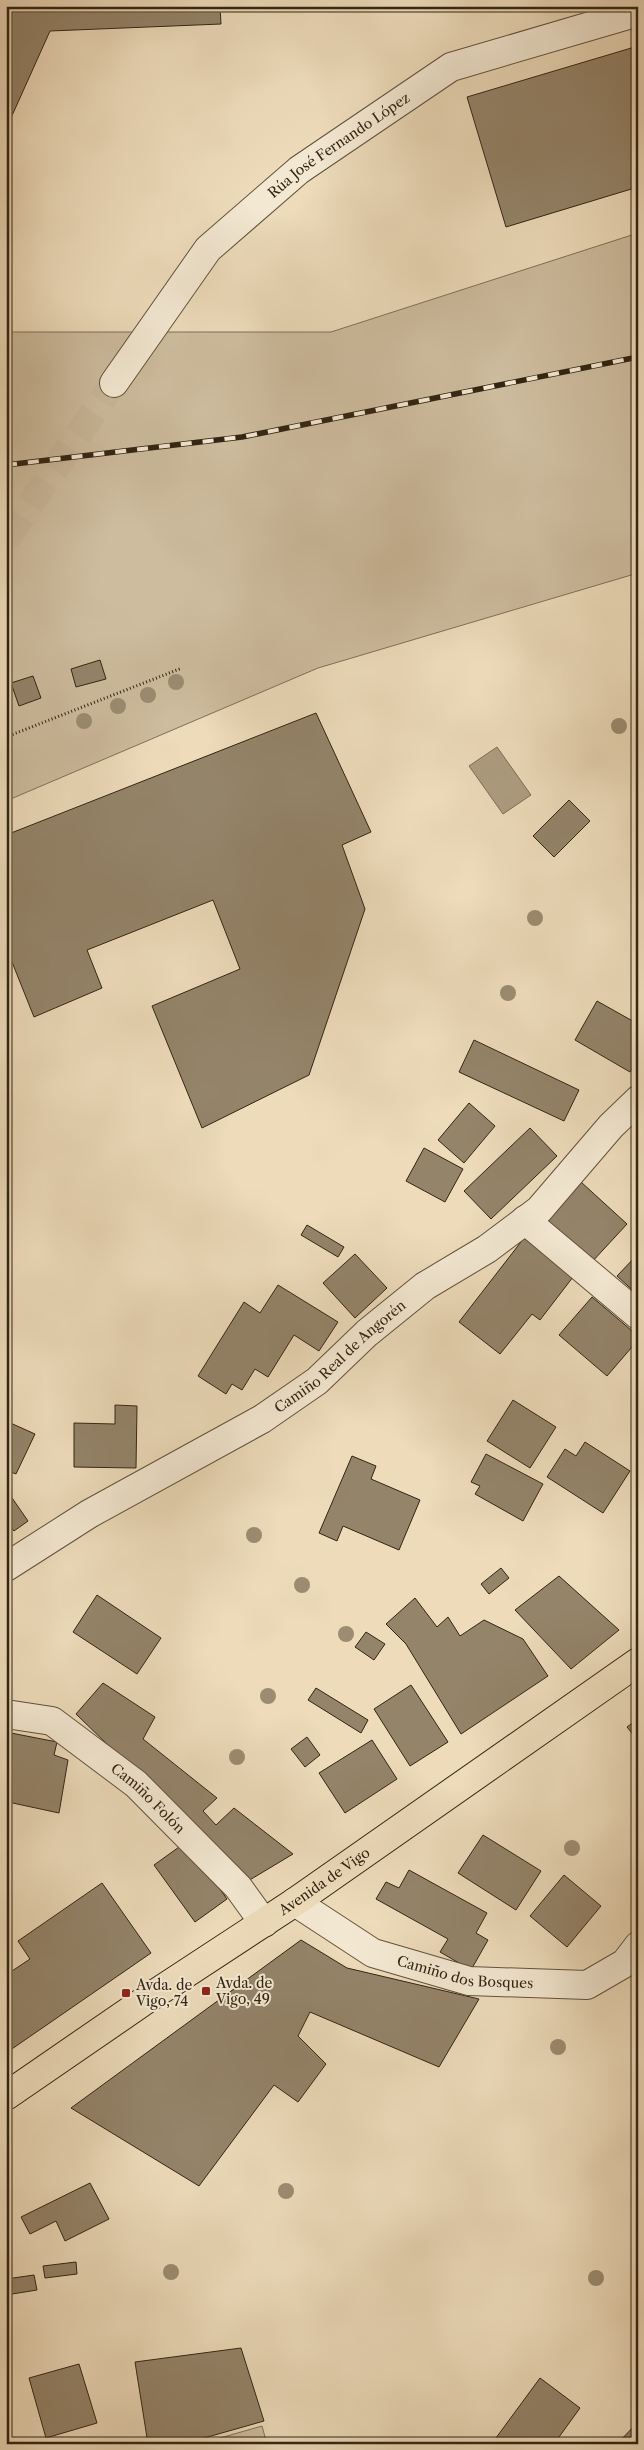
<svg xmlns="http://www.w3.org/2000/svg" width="644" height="2450" font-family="'Libre Caslon Text',serif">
<rect width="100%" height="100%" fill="#eddbba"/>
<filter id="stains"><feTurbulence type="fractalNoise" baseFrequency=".004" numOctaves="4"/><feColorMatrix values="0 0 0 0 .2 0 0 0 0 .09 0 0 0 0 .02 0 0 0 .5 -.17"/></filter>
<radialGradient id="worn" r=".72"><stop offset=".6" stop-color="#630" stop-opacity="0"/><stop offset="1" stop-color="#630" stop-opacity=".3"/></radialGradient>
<g fill="#cdbc9e" stroke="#807058">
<path d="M638,233V573L318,668L6,801V332H331Z"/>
<path d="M262,2426L267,2444H199Z"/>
</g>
<path fill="#ae9d81" stroke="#7d6d55" d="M497,747L531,795L503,814L469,766Z"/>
<g fill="#94846a" stroke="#332513">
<path d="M6,6H220L221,24L50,31L6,129Z"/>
<path d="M638,46V187L506,227L467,97Z"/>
<path d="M100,660L106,679L76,687L71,669Z"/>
<path d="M33,676L41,698L19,706L11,683Z"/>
<path d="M316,713L371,832L342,845L365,909L309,1075L202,1128L152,1006L240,969L213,900L87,950L102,988L34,1017L6,947V835Z"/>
<path d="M569,800L590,821L554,857L533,836Z"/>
<path d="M597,1001L638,1024V1058L630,1072L575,1040Z"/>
<path d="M474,1040L579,1090L564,1121L459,1072Z"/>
<path d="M469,1103L495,1126L464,1163L438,1140Z"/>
<path d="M530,1128L557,1156L491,1219L464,1191Z"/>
<path d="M424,1148L463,1169L445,1202L406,1181Z"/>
<path d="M581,1182L627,1224L591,1263L545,1221Z"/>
<path d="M307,1225L344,1247L338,1257L301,1235Z"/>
<path d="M524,1238L573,1277L540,1320L532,1314L500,1354L459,1322Z"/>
<path d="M355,1254L387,1288L355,1318L323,1283Z"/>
<path d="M638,1254V1295L617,1276Z"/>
<path d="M278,1285L338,1322L319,1351L294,1335L268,1377L255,1369L242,1390L232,1384L226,1394L198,1376L244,1302L260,1313Z"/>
<path d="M592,1297L638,1336V1340L607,1376L559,1335Z"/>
<path d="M513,1400L556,1427L530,1468L487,1441Z"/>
<path d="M115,1405L137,1406L136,1468L74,1467V1423L115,1424Z"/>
<path d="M6,1421L35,1434L16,1474L6,1470Z"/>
<path d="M585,1442L630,1471L603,1513L547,1477L565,1449L576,1456Z"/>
<path d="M486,1454L543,1484L523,1521L475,1494L480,1486L471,1482Z"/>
<path d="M352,1456L376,1466L371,1479L420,1500L399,1550L343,1526L337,1541L319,1533Z"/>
<path d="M10,1495L28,1521L14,1531L6,1520V1497Z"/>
<path d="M501,1568L509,1578L489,1594L481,1584Z"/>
<path d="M559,1576L619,1630L571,1669L515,1610Z"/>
<path d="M97,1595L161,1638L137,1674L73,1632Z"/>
<path d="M415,1598L437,1627L448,1617L460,1636L484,1620L523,1639L548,1676L461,1734L406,1644L386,1624Z"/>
<path d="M366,1632L385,1644L374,1660L355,1647Z"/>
<path d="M103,1683L155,1717L143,1739L217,1798L203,1811L216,1825L234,1808L293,1854L248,1881L76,1714Z"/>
<path d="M411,1685L448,1742L410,1766L374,1709Z"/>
<path d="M316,1688L368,1720L361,1733L308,1700Z"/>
<path d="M638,1719V1741L627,1727Z"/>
<path d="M6,1732L57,1742L54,1755L68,1760L59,1813L8,1802L6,1806Z"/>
<path d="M307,1737L320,1755L305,1767L291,1749Z"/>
<path d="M372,1740L397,1779L345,1813L319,1773Z"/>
<path d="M483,1835L541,1871L516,1910L458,1873Z"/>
<path d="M186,1842L227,1899L195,1922L154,1865Z"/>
<path d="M409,1870L487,1913L476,1933L488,1940L471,1970L440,1952L448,1939L376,1899L386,1882L399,1888Z"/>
<path d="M564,1875L601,1906L567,1947L530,1916Z"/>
<path d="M102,1883L151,1953L6,2053V1963L12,1971L30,1959L18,1941Z"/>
<path d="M301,1940L347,1968L479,1999L439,2067L310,2012L298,2036L326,2064L298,2102L274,2085L199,2186L71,2108Z"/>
<path d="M90,2183L109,2219L65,2241L56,2221L30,2234L21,2217Z"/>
<path d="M76,2262L77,2274L45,2278L43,2266Z"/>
<path d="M34,2275L37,2290L6,2295V2279Z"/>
<path d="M241,2348L264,2421L183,2444H148L135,2362Z"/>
<path d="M79,2364L97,2423L46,2438L29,2378Z"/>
<path d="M540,2378L580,2408L554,2444H496L493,2442Z"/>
<path d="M638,2422V2444H617Z"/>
</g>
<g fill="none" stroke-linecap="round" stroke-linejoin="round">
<path stroke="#c8b799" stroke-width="28" stroke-dasharray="28 14" stroke-linecap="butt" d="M6,539L114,383"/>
<g stroke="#62523d" stroke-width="30">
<g id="minor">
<path id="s1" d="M114,383L208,249L299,170L451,67L638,12"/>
<path d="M525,1220L638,1315"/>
<path id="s2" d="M6,1567L89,1514L262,1419L317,1381L367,1333L425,1286L487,1249L539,1210L611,1126L638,1100"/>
<path id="s3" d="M6,1714L52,1721L136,1784L238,1887L264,1923"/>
<path id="s4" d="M295,1902L373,1953L469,1981L587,1985L625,1963L638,1946"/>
</g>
</g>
<g stroke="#332513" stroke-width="30">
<g id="major">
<path id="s5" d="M6,2096L147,1999L295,1902L638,1662"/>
</g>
</g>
<path stroke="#332513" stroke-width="3" stroke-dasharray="1 2.5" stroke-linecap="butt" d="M6,737L182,668"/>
<use href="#minor" stroke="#f3e8d2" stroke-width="28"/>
<use href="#major" stroke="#eddbba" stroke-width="28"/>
<g stroke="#332513" stroke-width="5.5">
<path id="rail" d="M6,465L242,437L638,357"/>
</g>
<use href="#rail" stroke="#f3e8d2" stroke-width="4" stroke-dasharray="11" stroke-linecap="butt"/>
</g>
<g fill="#9c8c71">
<circle cx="176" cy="682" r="8"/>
<circle cx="148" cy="695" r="8"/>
<circle cx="118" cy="706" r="8"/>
<circle cx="84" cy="721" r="8"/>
<circle cx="619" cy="726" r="8"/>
<circle cx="535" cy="918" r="8"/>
<circle cx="508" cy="993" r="8"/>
<circle cx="254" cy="1535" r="8"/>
<circle cx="302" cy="1585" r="8"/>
<circle cx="346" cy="1634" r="8"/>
<circle cx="268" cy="1696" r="8"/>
<circle cx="237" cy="1757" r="8"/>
<circle cx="572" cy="1848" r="8"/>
<circle cx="558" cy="2047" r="8"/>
<circle cx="286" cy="2191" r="8"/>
<circle cx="171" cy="2272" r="8"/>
<circle cx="596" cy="2278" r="8"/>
</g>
<g fill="#8f2418" stroke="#f3e8d2" stroke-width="2">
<rect x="201" y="1986" width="10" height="10" rx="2.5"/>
<rect x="121" y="1988" width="10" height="10" rx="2.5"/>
</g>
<g text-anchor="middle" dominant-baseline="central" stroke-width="4" stroke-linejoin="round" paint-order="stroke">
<g font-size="14" fill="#332513" stroke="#f3e8d2">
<text stroke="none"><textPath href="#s1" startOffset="331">Rúa José Fernando López</textPath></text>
<text stroke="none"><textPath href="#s2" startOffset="396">Camiño Real de Angorén</textPath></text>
<text stroke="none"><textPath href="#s3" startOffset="170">Camiño Folón</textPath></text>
<text stroke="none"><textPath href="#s5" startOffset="384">Avenida de Vigo</textPath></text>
<text stroke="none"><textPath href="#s4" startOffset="188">Camiño dos Bosques</textPath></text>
</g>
<g font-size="14" fill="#332513" stroke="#f3e8d2" text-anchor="start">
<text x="216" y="1983">Avda. de<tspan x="216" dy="16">Vigo, 49</tspan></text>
<text x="136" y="1985">Avda. de<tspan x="136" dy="16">Vigo, 74</tspan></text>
</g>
</g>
<rect width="644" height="2450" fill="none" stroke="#eddbba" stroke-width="25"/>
<rect x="8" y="8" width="629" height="2435" fill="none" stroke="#332513" stroke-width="2.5"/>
<rect x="12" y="12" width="619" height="2425" fill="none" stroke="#332513"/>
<rect width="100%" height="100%" filter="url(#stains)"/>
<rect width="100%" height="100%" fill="url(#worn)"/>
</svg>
